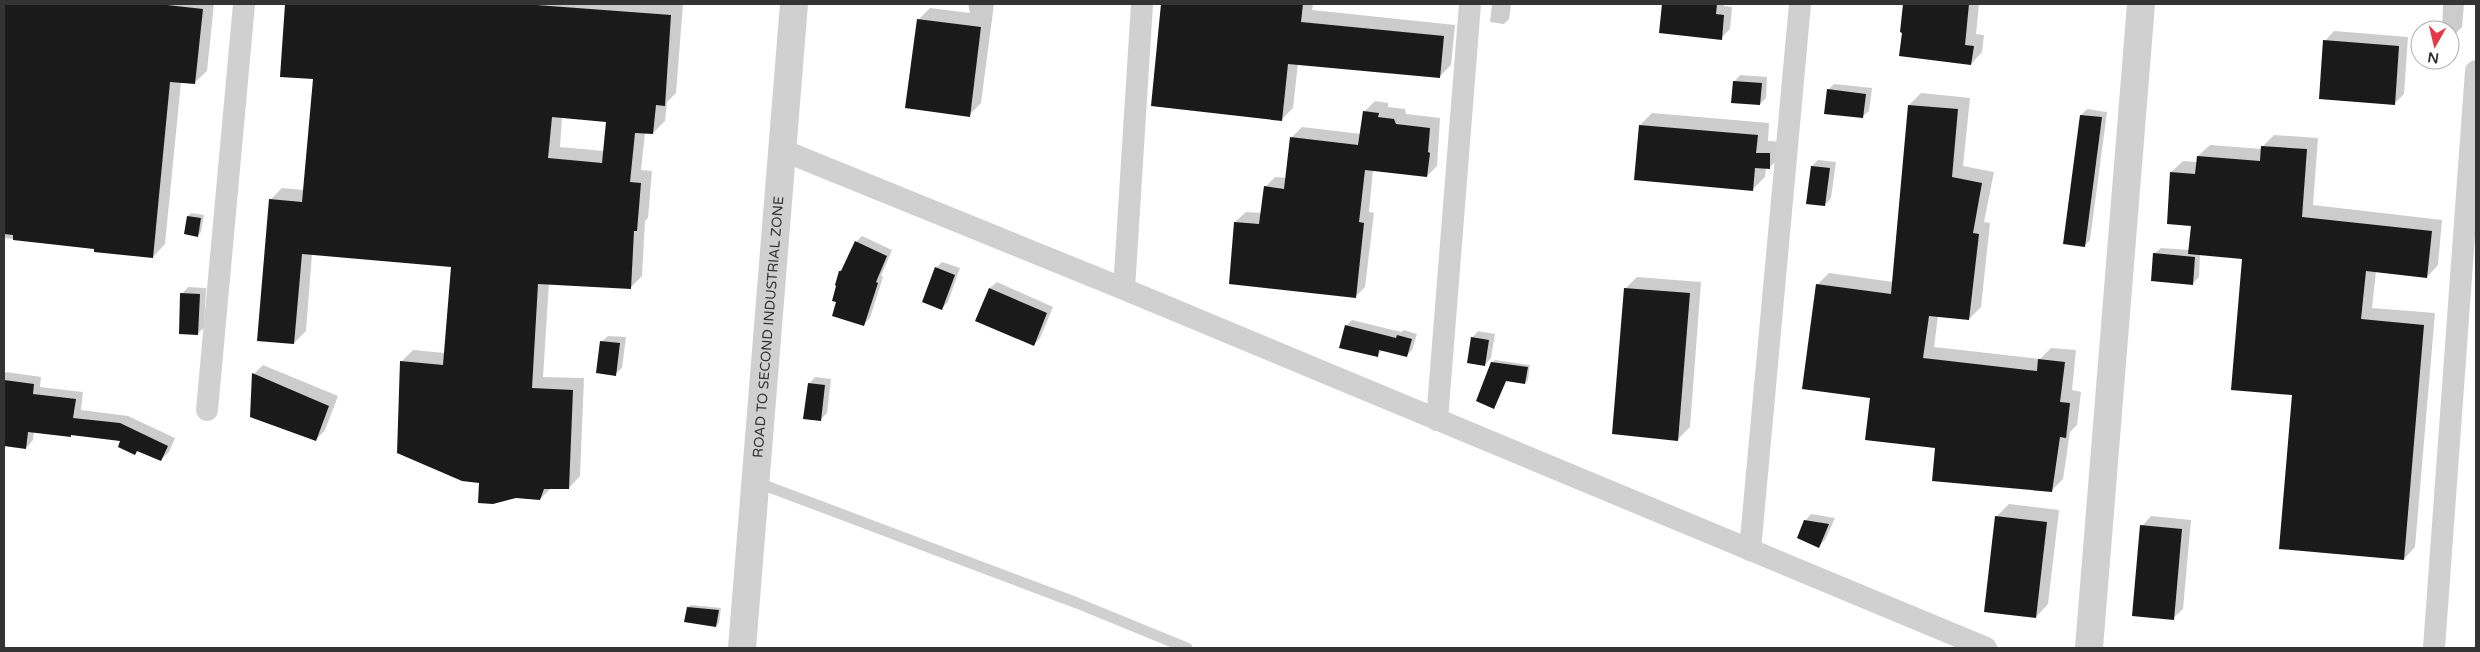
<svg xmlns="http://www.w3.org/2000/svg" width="2480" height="652" font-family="'Varela Round',sans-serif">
<rect width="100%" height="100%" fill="#fff"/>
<g fill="#0003" fill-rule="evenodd">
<path d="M4,4H214L207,71L194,83L181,82L165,244L153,257L96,248L4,238Z"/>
<path d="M287,4H683L676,93L667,102L665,121L653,133H645L641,170L652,171L648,218L645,221L642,276L630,288L549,283L543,377L584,378L580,476L569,488H551L540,499L401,362L413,350L445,353L453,266L312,254L306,331L294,343L270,200L282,188L304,190L315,78L281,76ZM562,117L607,120L604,151L560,147Z"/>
<path d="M968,4H994L981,103L969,115L918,20L930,8L970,13Z"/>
<path d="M1163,4H1313L1312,10L1455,25L1451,65L1439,77L1298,63L1293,108L1281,120L1159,49Z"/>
<path d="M1492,4H1511L1509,19L1504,24L1490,22Z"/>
<path d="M1668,4H1725L1724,6L1732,7L1730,29L1721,38L1663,9Z"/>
<path d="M1905,4H1979L1976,34L1984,35L1982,52L1971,64L1901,55Z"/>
<path d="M2443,4H2464L2462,27L2453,36H2450V30H2442Z"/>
<path d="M2334,31L2408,37L2404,94L2394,104L2325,41Z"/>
<path d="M1740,75L1767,77L1766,98L1760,104L1734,82Z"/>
<path d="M1834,84L1872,88L1869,111L1862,117L1828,90Z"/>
<path d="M1921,93L1970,98L1963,166L1994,172L1984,222L1990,223L1981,307L1969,319L1938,316L1934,347L2040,359L2051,348L2076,350L2072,390L2081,392L2077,425L2070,432L2063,479L2051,491L1937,447L1872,397L1817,285L1829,273L1893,282L1909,105Z"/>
<path d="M1375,101L1388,103V107L1405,109L1406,114L1440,118L1437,166L1427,176L1373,170L1369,212L1374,213L1365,287L1355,297L1235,222L1246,212L1262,213L1265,187L1275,177L1287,178L1292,137L1302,127L1361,134L1364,112Z"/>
<path d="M2087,109L2107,112L2090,240L2084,246L2081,115Z"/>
<path d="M1652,113L1769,123L1768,141L1782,142L1781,156L1769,168H1766L1765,177L1753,189L1640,125Z"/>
<path d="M2274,135L2318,138L2313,205L2442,220L2438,265L2427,277L2376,271L2372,308L2435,313L2415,547L2404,559L2293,394L2244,258L2200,254L2199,277L2193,283L2154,254L2161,248L2190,250L2192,225L2171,172L2183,161L2198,162V156L2210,145L2262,149L2263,146Z"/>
<path d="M1818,160L1836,162L1831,198L1825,205L1812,166Z"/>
<path d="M191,213L204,215L201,232L198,235L188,216Z"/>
<path d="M862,236L892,250L881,276L883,277L870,318L864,324L837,301L840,271L845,267L856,242Z"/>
<path d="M942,262L960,268L948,302L942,308L936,268Z"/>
<path d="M1637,277L1701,282L1690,427L1678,439L1625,289Z"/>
<path d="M997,282L1053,307L1040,338L1034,345L977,320L990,288Z"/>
<path d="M188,287L206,288L204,328L197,334L182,294Z"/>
<path d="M1352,320L1401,332L1404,330L1417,334L1412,350L1406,356L1383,350L1377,355L1346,326Z"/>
<path d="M1478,331L1495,334L1491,358L1485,365L1472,338Z"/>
<path d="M608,336L626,337L622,368L615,374L601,342Z"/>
<path d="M1495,360L1530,365L1528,380L1525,383L1507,380L1494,407L1492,363Z"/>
<path d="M263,365L338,396L325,430L316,440L254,374Z"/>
<path d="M6,372L41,377L40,387L83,392L81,410L128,416L175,438L169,452L161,460L138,450L135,453L122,440L34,431L33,440L26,448L4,445V375Z"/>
<path d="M815,377L831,379L827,413L820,420L809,384Z"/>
<path d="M2009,504L2059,510L2048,604L2036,617L1996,517Z"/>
<path d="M1811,514L1835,518L1825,540L1819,546L1805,521Z"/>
<path d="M2151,516L2191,520L2183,609L2173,618L2142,526Z"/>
<path d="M691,605L721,608L719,623L716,626L688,607Z"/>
</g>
<g fill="#1a1a1a" fill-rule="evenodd">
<path d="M4,4H158L203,9L195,84L170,82L153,258L94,252V249L13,240V235L4,234Z"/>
<path d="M285,4H523L671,15L665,106L656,105L653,134L635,133L630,182L641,183L637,231H634L631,289L538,284L532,388L573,390L569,489H544L540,500L516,498L493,504L478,503L479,483L462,481L397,453L400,361L443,365L451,267L302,254L294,344L257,341L269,199L302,202L313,79L280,77ZM552,117L606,122L602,163L548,158Z"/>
<path d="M1161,4H1303L1301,22L1444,36L1440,78L1288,64L1282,121L1151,106Z"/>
<path d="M1662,4H1717L1716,14L1724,15L1722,40L1659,33Z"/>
<path d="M1903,4H1969L1965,45L1974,46L1971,65L1899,56L1902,33L1900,32Z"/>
<path d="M917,19L981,27L970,117L905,108Z"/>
<path d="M2323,40L2399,46L2395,105L2319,99Z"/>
<path d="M1733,81L1762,83L1760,105L1731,103Z"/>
<path d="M1827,89L1866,94L1863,118L1824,114Z"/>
<path d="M1908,105L1958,109L1952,177L1982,183L1973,233L1979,234L1969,320L1929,316L1923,358L2037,371L2038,359L2065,362L2060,402L2070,403L2066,438L2060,437L2052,492L1932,481L1935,448L1865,440L1870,398L1802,389L1816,284L1891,294Z"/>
<path d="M1363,111L1379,113L1378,117L1394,119L1396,124L1430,128L1428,152L1430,153L1427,177L1365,170L1359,222L1364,223L1356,298L1229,284L1234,222L1259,224L1264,186L1284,189L1290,137L1358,145Z"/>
<path d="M2080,115L2102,117L2085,247L2063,244Z"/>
<path d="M1639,125L1758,135L1756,153H1770V169L1755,168L1753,191L1634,180Z"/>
<path d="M2261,146L2307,149L2302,217L2432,231L2427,278L2366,271L2361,319L2424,325L2404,560L2279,549L2292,395L2231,390L2242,259L2188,254L2191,226L2167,224L2170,172L2195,174L2197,156L2260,161Z"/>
<path d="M1811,166L1830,168L1825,206L1806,204Z"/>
<path d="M187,216L201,218L198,237L184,234Z"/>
<path d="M855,241L887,256L876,282L878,283L864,326L832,316L836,302L832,301L836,286L835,285L839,271H841Z"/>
<path d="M2153,253L2195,257L2193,285L2151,281Z"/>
<path d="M935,267L955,275L942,310L922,302Z"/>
<path d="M989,288L1047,313L1034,346L975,321Z"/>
<path d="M1624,288L1690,293L1678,441L1612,434Z"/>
<path d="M180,293L200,294L198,335L179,334Z"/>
<path d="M1345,325L1396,338L1397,335L1412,339L1407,357L1379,350L1378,357L1339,348Z"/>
<path d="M1471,337L1489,340L1485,366L1467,363Z"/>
<path d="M600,341L620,343L616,376L596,373Z"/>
<path d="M1491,362L1528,367L1525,384L1506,381L1494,409L1476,401Z"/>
<path d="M252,373L329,406L316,441L250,417Z"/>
<path d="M4,380L34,384L33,394L76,399L73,418L120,423L168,446L161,461L137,451L135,455L118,447L120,441L71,435V437L28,432L26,449L4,446Z"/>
<path d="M808,383L825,385L821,421L803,419Z"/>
<path d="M1995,516L2047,522L2036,618L1984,612Z"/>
<path d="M1804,520L1829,524L1819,548L1797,538Z"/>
<path d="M2140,525L2182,529L2174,620L2132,616Z"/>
<path d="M687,607L719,610L716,627L684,622Z"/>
</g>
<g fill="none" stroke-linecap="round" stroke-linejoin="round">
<path stroke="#d0d0d0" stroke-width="11" d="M756,482L1077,603L1187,648"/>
<g stroke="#d0d0d0" stroke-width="22">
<path d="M782,150L1124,289L1986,648"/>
<path d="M1124,289L1142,4"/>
<path d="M207,410L244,4"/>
<path d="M1437,420L1470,4"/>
<path d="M1750,550L1800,4"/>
<path d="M2434,648L2476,71"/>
</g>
<g stroke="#d0d0d0" stroke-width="28">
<path id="s1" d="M742,648L794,4"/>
<path d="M2089,648L2141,4"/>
</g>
</g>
<g text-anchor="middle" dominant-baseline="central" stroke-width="5" stroke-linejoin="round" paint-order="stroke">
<g font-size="14" fill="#333" stroke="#fff">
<text stroke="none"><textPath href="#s1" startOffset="322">ROAD TO SECOND INDUSTRIAL ZONE</textPath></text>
</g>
</g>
<rect width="2480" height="652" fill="none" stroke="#333333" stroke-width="10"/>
<g transform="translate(2435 45) rotate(188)"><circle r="24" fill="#ffffff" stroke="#adadad"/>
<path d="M0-4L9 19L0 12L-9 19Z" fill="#e63946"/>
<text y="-8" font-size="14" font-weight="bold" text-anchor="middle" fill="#333333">N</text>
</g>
</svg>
